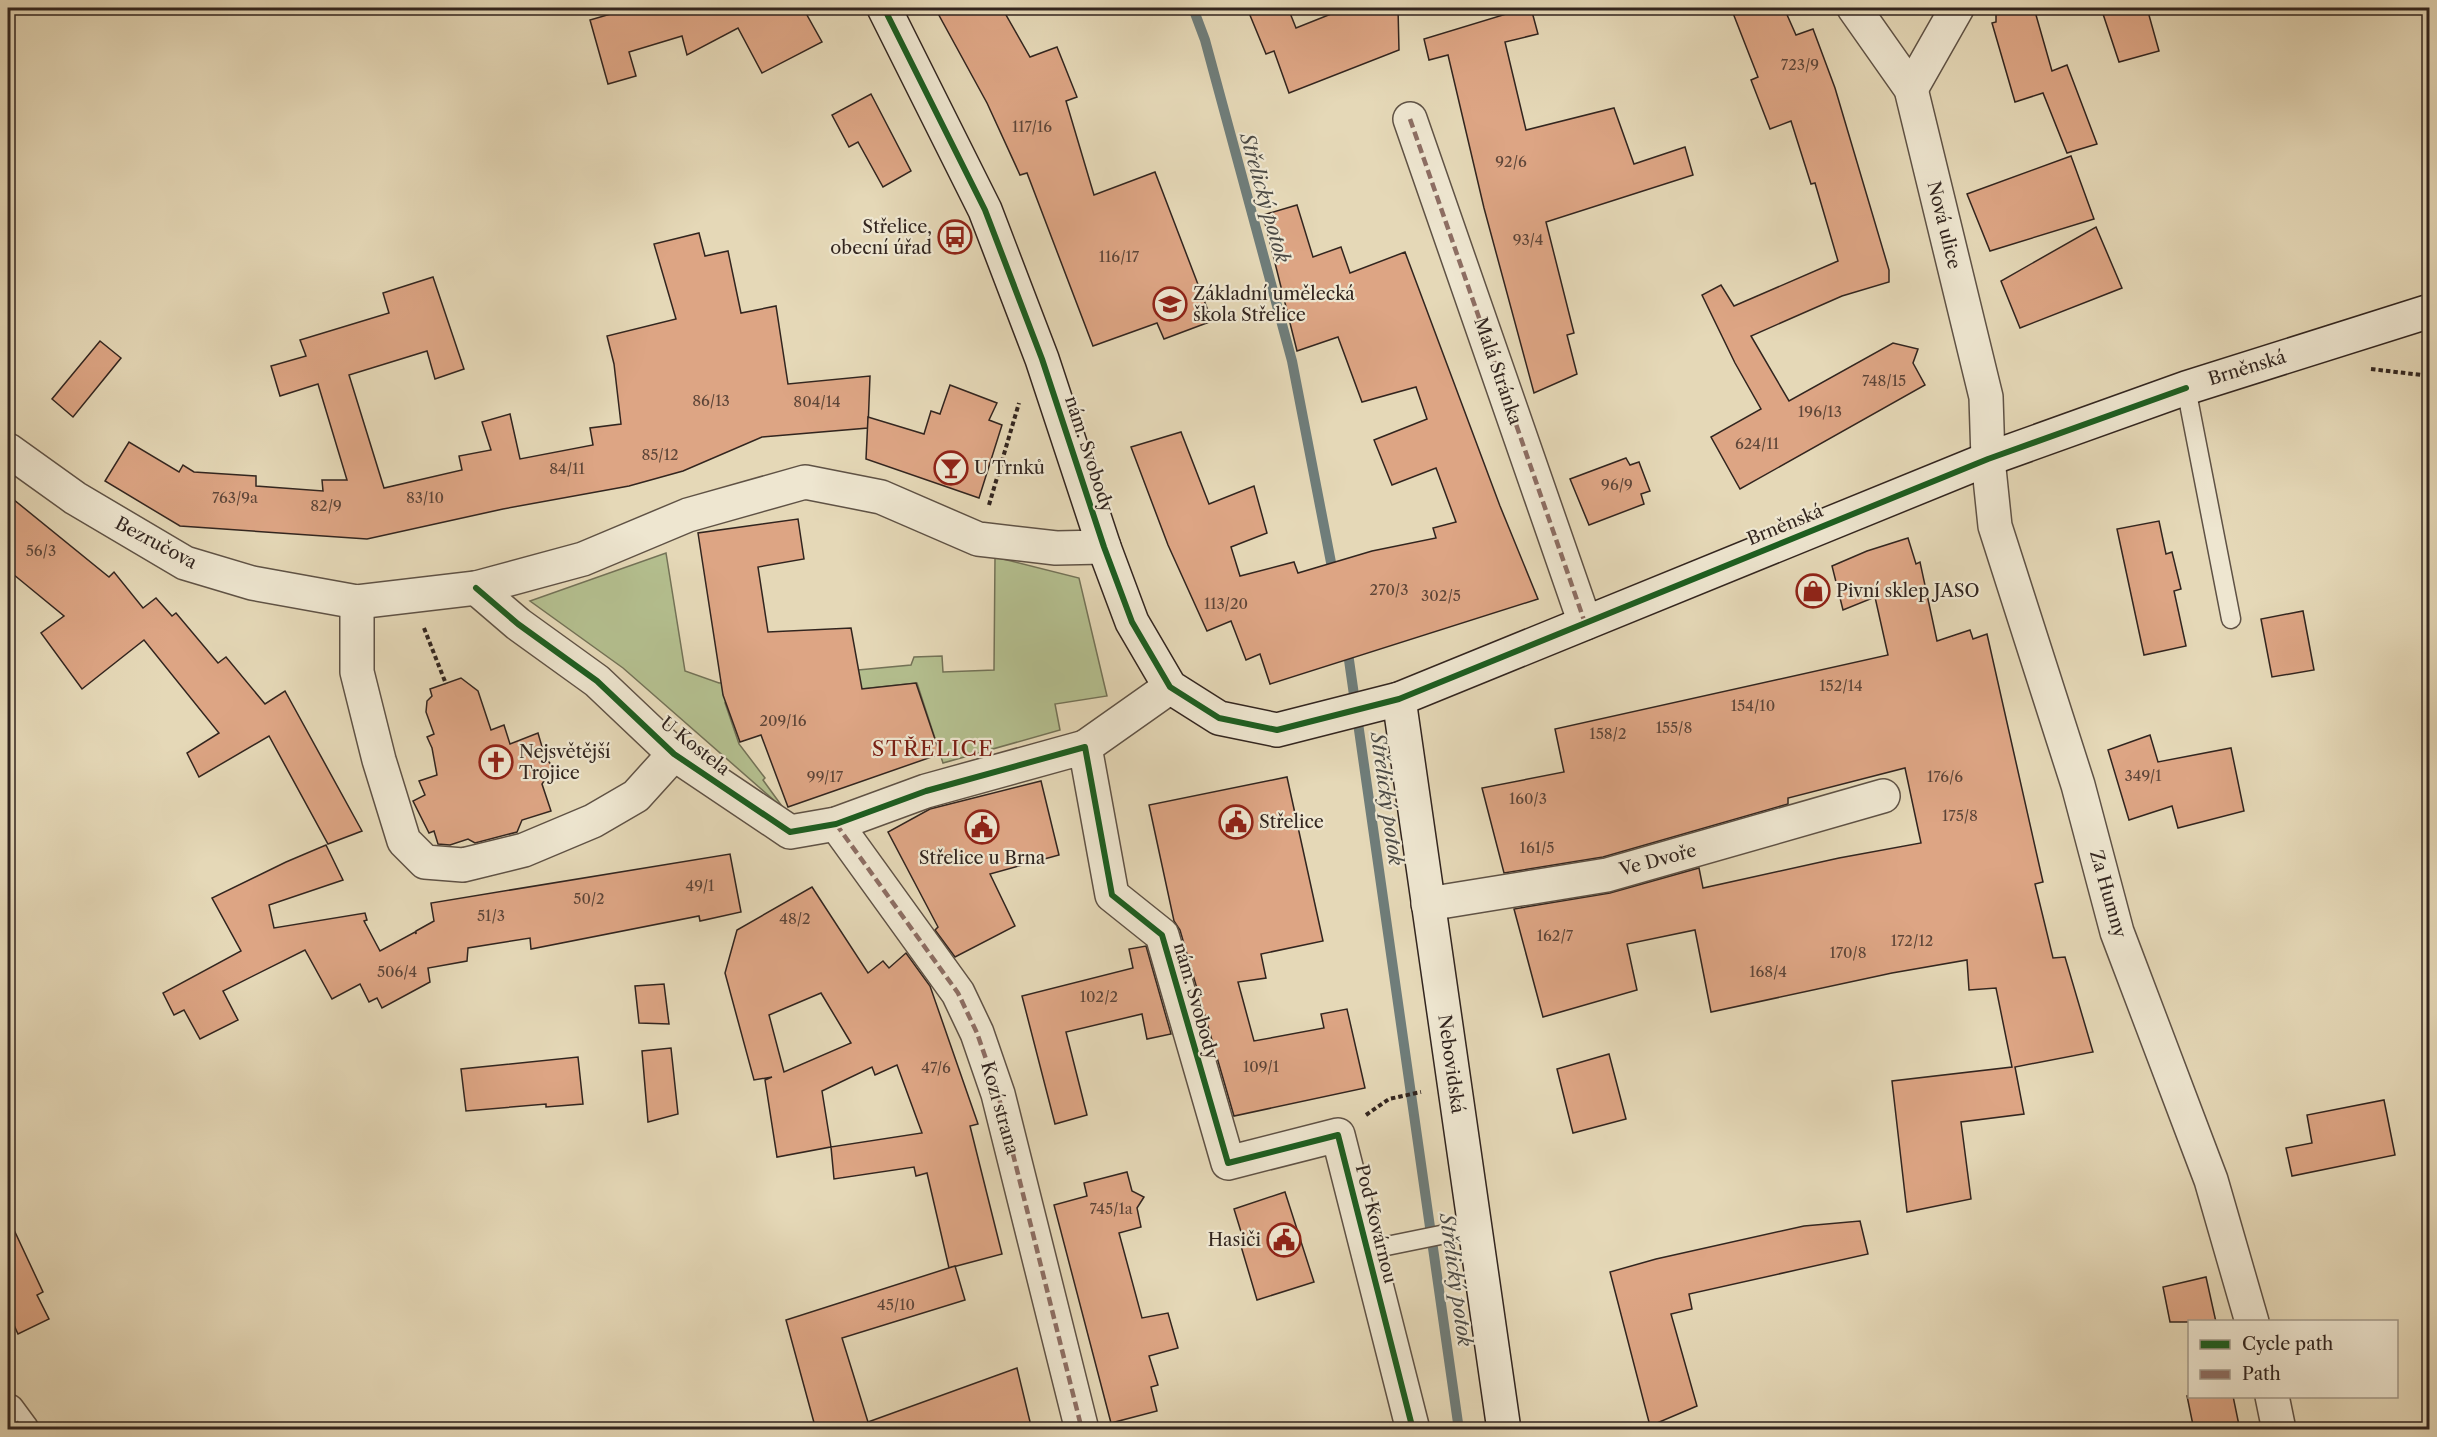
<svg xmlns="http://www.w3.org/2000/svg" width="2437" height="1437" font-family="'Libre Caslon Text',serif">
<rect width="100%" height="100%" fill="#e5d8b7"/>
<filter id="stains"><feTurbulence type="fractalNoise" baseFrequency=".00333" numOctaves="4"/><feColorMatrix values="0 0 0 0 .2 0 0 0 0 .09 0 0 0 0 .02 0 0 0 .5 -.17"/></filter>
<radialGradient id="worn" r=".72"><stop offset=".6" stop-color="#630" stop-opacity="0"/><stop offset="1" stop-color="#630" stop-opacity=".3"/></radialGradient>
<path fill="#b4bf8f" stroke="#737257" stroke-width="1.5" d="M666,553L685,671L719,683L911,665L914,657L942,656L943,672L994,670L995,557L1079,578L1107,696L1055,704L1060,730L943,763L917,683L725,703L739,744L765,778L763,780L784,809L623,668L530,601Z"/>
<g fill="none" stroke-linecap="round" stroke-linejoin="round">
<g stroke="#6f7d7a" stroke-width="10">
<path d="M1193,8L1205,40L1292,361L1334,578"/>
<path d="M1347,646L1459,1430"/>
</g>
</g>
<g fill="#dda584" stroke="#32251f" stroke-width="1.5" fill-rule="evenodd">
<path d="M631,8H803L822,42L762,73L738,28L687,55L682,36L629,52L636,76L608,84L590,20Z"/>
<path d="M935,8H1002L1030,57L1057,47L1077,97L1066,101L1094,195L1155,172L1212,321L1164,339L1157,323L1093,346L1027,173L1020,175L987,103Z"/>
<path d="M1247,8H1288L1296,28L1346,8H1398L1399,50L1289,93L1274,51L1266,54Z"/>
<path d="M1526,8H1531L1538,34L1505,42L1526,130L1614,108L1634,164L1685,147L1693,175L1546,222L1574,333L1567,335L1577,374L1534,393L1484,208L1448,55L1429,60L1424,39Z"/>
<path d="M1731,8H1784L1796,35L1813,29L1835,88L1889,270V282L1842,296L1751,336L1789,401L1893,343L1918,349L1913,363L1925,385L1740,489L1711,437L1761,409L1735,363L1702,295L1721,285L1734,306L1838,261L1815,183L1811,184L1791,121L1770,129L1751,80L1758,77Z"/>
<path d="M1996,8H2034L2052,71L2067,65L2097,144L2067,153L2043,93L2015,102L1992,23L1996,22Z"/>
<path d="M2101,8H2147L2159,51L2119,62Z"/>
<path d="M871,94L911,171L883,187L858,142L849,147L832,115Z"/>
<path d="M2071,156L2094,219L1990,251L1967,194Z"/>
<path d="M1297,205L1313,257L1341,247L1350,273L1405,252L1500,506L1538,599L1270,684L1260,654L1246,660L1231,621L1207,631L1168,545L1131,447L1181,432L1209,504L1254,486L1267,533L1231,547L1240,576L1294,562L1298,573L1372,551L1436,538L1433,528L1456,522L1436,468L1392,485L1374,440L1427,419L1416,387L1362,402L1338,337L1297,351L1263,215Z"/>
<path d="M2096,227L2122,288L2020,328L2001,281Z"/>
<path d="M699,233L705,256L728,251L741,313L776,306L788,384L870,376L868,428L762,437L683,471L629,486L503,509L367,539L180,526L105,481L129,442L179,472L183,465L194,472L256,476V486L323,491L322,480H347L318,384L280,396L271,366L306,356L300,340L389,313L383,293L433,277L464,369L435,379L427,351L349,375L384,488L462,470L459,456L491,450L482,422L510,414L520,459L593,445L590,428L621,424L614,364L607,336L676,319L654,244Z"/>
<path d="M100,341L121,358L73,417L52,399Z"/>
<path d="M950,385L997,403L989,420L1002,425L979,498L866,459L868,417L924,434L931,411L940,414Z"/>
<path d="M1626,458L1630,465L1639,462L1650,491L1641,494L1644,504L1589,525L1570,479Z"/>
<path d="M8,495L109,577L114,572L143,608L156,598L172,616L176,613L218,663L226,657L265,704L285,691L362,831L328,844L269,736L199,777L187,753L219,733L144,640L82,689L41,633L64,616L8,570Z"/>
<path d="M798,519L804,559L758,567L768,632L851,628L862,689L916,683L940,754L788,807L761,735L740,742L723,695L698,533Z"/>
<path d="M2159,521L2166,554L2172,552L2181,589L2174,591L2186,646L2144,655L2117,529Z"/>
<path d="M1908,538L1916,564L1920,562L1937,641L1970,630L1973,639L1987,634L2043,882L2035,884L2053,958L2065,957L2093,1052L2015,1067L2024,1114L1961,1122L1971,1199L1907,1212L1892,1081L2012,1067L1996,988L1969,990L1967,960L1892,973L1711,1012L1695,930L1627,944L1637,990L1543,1017L1514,909L1610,893L1699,868L1703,888L1839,858L1921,843L1905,768L1788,798V804L1603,857L1504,873L1482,788L1564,772L1555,729L1888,655L1875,597L1843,610L1832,566L1867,551Z"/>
<path d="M2303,611L2314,670L2272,677L2261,619Z"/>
<path d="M461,678L478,691L491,730L504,725L510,744L538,733L545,757L553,767L542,784L551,811L522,820L517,832L475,843L468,839L450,845L438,844L434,831L429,833L413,801L425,795L419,781L437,775L432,748L427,737L434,734L426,712L427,701L432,696L430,689Z"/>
<path d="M2150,735L2158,762L2231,748L2244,811L2178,828L2172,806L2129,820L2108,750Z"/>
<path d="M1287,777L1323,941L1261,954L1266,978L1238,982L1254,1041L1324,1028L1321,1014L1347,1009L1365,1088L1234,1116L1180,930L1174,921L1149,805Z"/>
<path d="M1041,781L1059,855L990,874L1015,926L955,957L935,930L938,927L888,832L930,809Z"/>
<path d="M326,845L343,880L269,905L274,928L365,913L367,920L364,921L380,951L415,932L416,934V931L434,921L431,903L730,854L741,912L700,921L699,916L531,949L530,938L468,948L467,961L428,968L430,982L382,1008L377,998L369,1002L360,984L332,999L305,950L223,991L238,1020L200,1039L184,1010L174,1015L163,993L241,951L212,898L286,862Z"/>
<path d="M812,887L868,973L883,961L889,968L906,953L930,986L978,1124L970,1126L1002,1254L949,1268L927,1173L916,1176L914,1167L834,1179L831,1147L777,1157L765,1080L772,1077L754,1080L725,973L737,930ZM821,993L851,1043L784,1072L769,1015ZM897,1065L922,1133L831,1147L822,1091L872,1067L875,1075Z"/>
<path d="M1146,946L1171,1034L1147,1039L1142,1014L1066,1032L1087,1115L1055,1124L1022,996L1133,968L1129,949Z"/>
<path d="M664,984L669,1024L639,1023L635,986Z"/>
<path d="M671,1048L678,1114L648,1122L642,1051Z"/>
<path d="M1609,1054L1626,1119L1573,1133L1557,1069Z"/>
<path d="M578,1057L583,1104L546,1107V1104L466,1111L461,1069Z"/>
<path d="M2384,1100L2395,1155L2292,1176L2286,1148L2312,1143L2307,1115Z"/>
<path d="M1127,1172L1132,1191L1144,1197L1137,1208L1141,1227L1119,1233L1142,1318L1168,1313L1178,1348L1149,1356L1158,1385L1151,1387L1157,1411L1111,1423L1054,1205L1087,1196L1084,1183Z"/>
<path d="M1285,1192L1314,1282L1257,1300L1238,1236L1242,1235L1234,1209Z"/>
<path d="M8,1217L43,1292L37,1295L49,1319L18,1334L8,1312Z"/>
<path d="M1860,1221L1868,1254L1689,1294L1692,1309L1671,1314L1697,1406L1650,1426L1610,1272L1656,1259L1804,1226Z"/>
<path d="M955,1266L965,1300L842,1338L868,1422L1017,1368L1032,1430H816L786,1320Z"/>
<path d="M2206,1277L2216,1322H2170L2163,1287Z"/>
<path d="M2187,1396H2233L2240,1430H2194Z"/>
</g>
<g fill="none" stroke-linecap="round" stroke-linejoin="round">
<g stroke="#5f5245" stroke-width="21">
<g id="lane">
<path d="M2186,388L2231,619"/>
<path d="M1367,1250L1475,1228"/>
</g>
</g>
<g stroke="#5f5245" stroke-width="36">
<g id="street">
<path d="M1854,8L1911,89L1986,397L1988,459L1995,526L2078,785L2117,932L2211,1180L2252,1322"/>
<path d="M1911,89L1957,8"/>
<path d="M1410,119L1585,623"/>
<path d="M8,450L75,498L185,563L252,583L357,602L476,588L583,559L688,515L805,482L881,497L978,539L1056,548L1104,547"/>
<path d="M476,588L518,624L597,681L674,754L790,832L836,824L926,791L1085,747L1112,895L1162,935L1228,1163L1338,1135L1413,1430"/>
<path d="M357,602V672L379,760L404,841L425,862L463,865L524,850L593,821L636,796L674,754"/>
<path d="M1085,747L1170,687"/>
<path d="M836,824L958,993L977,1033L998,1094L1082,1430"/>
<path d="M1428,904L1607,875L1883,796"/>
<path d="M2272,1396L2279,1430"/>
<path d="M8,1411L22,1430"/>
</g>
</g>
<g stroke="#32251f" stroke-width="36">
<g id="secondary">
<path d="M884,8L985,210L1042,359L1104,547L1132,622L1170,687L1219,718L1277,730L1399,699L1988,459L2186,388L2430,311"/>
<path d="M1399,699L1504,1430"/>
</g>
</g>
<g stroke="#32251f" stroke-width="4" stroke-dasharray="4.5 3" stroke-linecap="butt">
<path d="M2371,369L2430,376"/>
<path d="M989,505L1019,403"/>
<path d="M424,628L446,684"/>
<path d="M1366,1115L1389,1099L1421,1092"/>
</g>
<use href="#lane" stroke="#eee6d0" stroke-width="18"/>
<use href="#street" stroke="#eee6d0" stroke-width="33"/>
<use href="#secondary" stroke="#eee6d0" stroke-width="33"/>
<g stroke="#8d6e63" stroke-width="4.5" stroke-dasharray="9 4.5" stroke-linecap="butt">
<path d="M1410,119L1585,623"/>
<path d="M836,824L958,993L977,1033L998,1094L1082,1430"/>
<path d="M8,1411L22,1430"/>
</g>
<g stroke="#eee6d0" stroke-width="10">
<g id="cycleway">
<path d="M884,8L985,210L1042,359L1104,547L1132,622L1170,687L1219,718L1277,730L1399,699L1988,459L2186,388"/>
<path d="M476,588L518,624L597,681L674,754L790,832L836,824L926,791L1085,747L1112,895L1162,935L1228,1163L1338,1135L1413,1430"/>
</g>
</g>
<use href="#cycleway" stroke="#1b5e20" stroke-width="6"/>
</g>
<defs>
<g id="bus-ring" transform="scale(1.725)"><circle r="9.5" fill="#eee6d0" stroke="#8f2418" stroke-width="1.5"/><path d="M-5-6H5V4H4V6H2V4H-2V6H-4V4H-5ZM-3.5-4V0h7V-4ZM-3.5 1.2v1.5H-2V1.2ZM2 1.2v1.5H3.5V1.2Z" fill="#8f2418"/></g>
<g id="school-ring" transform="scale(1.725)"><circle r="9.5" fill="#eee6d0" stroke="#8f2418" stroke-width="1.5"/><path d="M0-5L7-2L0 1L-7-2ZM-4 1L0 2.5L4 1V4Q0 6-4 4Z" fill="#8f2418"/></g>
<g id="bar-ring" transform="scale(1.725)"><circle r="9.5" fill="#eee6d0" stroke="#8f2418" stroke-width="1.5"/><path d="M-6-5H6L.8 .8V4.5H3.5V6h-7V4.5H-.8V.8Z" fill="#8f2418"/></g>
<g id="shop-ring" transform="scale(1.725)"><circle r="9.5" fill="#eee6d0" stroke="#8f2418" stroke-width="1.5"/><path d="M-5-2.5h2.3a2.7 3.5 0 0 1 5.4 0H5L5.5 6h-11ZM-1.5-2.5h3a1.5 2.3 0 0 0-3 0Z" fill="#8f2418"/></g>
<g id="church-ring" transform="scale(1.725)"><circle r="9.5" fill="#eee6d0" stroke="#8f2418" stroke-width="1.5"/><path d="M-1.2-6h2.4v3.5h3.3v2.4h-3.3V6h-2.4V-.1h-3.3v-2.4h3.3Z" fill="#8f2418"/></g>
<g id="civic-ring" transform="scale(1.725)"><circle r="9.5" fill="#eee6d0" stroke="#8f2418" stroke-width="1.5"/><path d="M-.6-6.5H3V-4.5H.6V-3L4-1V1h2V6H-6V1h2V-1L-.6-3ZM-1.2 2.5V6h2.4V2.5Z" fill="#8f2418"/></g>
</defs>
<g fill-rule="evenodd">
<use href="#bus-ring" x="955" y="237"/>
<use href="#school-ring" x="1170" y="304"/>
<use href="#bar-ring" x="951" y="468"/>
<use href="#shop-ring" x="1813" y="591"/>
<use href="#church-ring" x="496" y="762"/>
<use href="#civic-ring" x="1236" y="822"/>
<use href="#civic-ring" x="982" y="827"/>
<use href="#civic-ring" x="1284" y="1240"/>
</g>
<g text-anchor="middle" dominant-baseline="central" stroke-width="4.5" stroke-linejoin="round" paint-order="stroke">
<g font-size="15" fill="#5d4538">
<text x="1800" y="64">723/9</text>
<text x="1032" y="126">117/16</text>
<text x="1511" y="161">92/6</text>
<text x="1528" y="239">93/4</text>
<text x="1119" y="256">116/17</text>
<text x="1884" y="380">748/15</text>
<text x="711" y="400">86/13</text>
<text x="817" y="401">804/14</text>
<text x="1820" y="411">196/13</text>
<text x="1757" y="443">624/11</text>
<text x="660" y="454">85/12</text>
<text x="567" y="468">84/11</text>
<text x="1617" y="484">96/9</text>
<text x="235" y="497">763/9a</text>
<text x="425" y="497">83/10</text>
<text x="326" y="505">82/9</text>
<text x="41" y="550">56/3</text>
<text x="1389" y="589">270/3</text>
<text x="1441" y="595">302/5</text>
<text x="1226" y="603">113/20</text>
<text x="1841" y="685">152/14</text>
<text x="1753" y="705">154/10</text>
<text x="783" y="720">209/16</text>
<text x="1674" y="727">155/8</text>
<text x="1608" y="733">158/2</text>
<text x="2143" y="775">349/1</text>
<text x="825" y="776">99/17</text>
<text x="1945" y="776">176/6</text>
<text x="1528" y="798">160/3</text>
<text x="1960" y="815">175/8</text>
<text x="1537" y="847">161/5</text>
<text x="700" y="885">49/1</text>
<text x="589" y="898">50/2</text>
<text x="491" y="915">51/3</text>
<text x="795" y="918">48/2</text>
<text x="1555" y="935">162/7</text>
<text x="1912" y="940">172/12</text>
<text x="1848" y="952">170/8</text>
<text x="397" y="971">506/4</text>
<text x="1768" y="971">168/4</text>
<text x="1099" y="996">102/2</text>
<text x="1261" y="1066">109/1</text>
<text x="936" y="1067">47/6</text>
<text x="1111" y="1208">745/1a</text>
<text x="896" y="1304">45/10</text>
</g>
<g font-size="18" fill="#32251f" stroke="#eee6d0">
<text transform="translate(1944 225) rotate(76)">Nová ulice</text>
<text transform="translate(2247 368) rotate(-17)">Brněnská</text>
<text transform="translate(1498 371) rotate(71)">Malá Stránka</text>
<text transform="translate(1089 454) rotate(72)">nám. Svobody</text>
<text transform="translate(1785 525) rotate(-22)">Brněnská</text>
<text transform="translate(156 543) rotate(28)">Bezručova</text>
<text transform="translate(695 746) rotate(38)">U Kostela</text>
<text transform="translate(1658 860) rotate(-15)">Ve Dvoře</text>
<text transform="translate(2108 894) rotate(74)">Za Humny</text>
<text transform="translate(1196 1001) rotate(74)">nám. Svobody</text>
<text transform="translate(1451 1064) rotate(82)">Nebovidská</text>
<text transform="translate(1000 1108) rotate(74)">Kozí strana</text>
<text transform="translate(1376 1224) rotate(76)">Pod Kovárnou</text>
</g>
<g font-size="18" fill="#32251f" stroke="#eee6d0" text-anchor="start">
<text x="932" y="227" text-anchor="end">Střelice,<tspan x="932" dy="21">obecní úřad</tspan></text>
<text x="1193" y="294">Základní umělecká<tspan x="1193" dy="21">škola Střelice</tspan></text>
<text x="974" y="468">U Trnků</text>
<text x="1836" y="591">Pivní sklep JASO</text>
<text x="519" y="752">Nejsvětější<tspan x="519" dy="21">Trojice</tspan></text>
<text x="1259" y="822">Střelice</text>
<text x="982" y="858" text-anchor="middle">Střelice u Brna</text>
<text x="1261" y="1240" text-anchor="end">Hasiči</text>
</g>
<g font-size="20" font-style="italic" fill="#4c4a45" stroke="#eee6d0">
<text transform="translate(1265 198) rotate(74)">Střelický potok</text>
<text transform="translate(1387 799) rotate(82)">Střelický potok</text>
<text transform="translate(1456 1280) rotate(82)">Střelický potok</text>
</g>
<g font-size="21" letter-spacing="1.5" fill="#7a1f14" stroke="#eee6d0">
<text x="933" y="748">STŘELICE</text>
</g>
</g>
<rect width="2437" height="1437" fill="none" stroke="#e5d8b7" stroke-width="30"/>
<rect x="9" y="9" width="2419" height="1419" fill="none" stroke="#32251f" stroke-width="3"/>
<rect x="15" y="15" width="2407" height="1407" fill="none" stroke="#32251f" stroke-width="1.5"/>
<rect x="2188" y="1320" width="210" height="78" fill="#eee6d0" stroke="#a39989" stroke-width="1.5"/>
<rect x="2200" y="1340" width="30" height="9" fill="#1b5e20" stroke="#a39989" stroke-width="1.5"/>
<text x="2242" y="1350" font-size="18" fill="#32251f">Cycle path</text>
<rect x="2200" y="1370" width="30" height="9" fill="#8d6e63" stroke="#a39989" stroke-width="1.5"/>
<text x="2242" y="1380" font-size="18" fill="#32251f">Path</text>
<rect width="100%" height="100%" filter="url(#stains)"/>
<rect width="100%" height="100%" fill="url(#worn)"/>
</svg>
